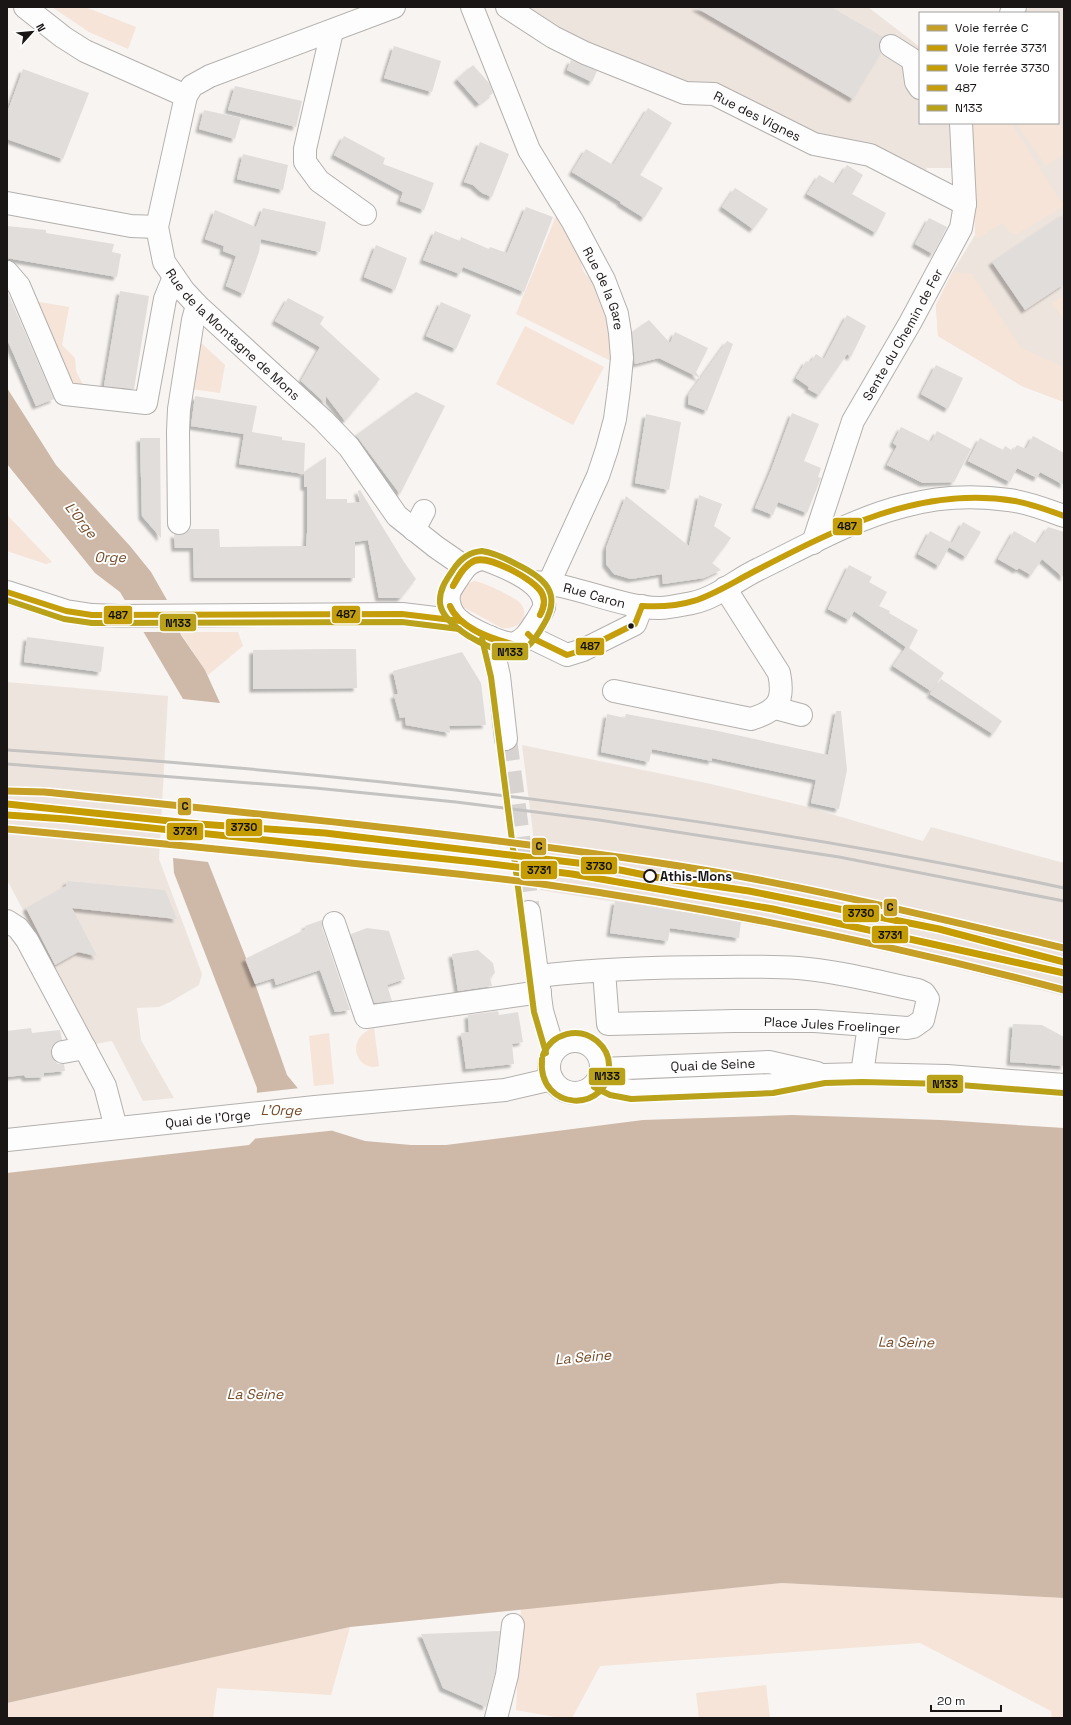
<svg xmlns="http://www.w3.org/2000/svg" width="1071" height="1725" font-family="'Space Grotesk',sans-serif">
<defs>
<filter id="shadow"><feDropShadow dx="-3.5" dy="3.5" stdDeviation="1" flood-color="#0004"/></filter>
</defs>
<rect width="100%" height="100%" fill="#f7f4f1"/>
<g fill="#ede4de">
<path d="M514,7H868L920,47V123H953V168H927L922,179L820,142L654,78Z"/>
<path d="M1029,7H1064V402L1022,386L938,336L936,305L953,271L975,235L973,123H1058V13H1025Z"/>
<path d="M7,682L168,696L159,859L202,974L199,985L170,1002L159,1007L137,1008L141,1040L174,1098L143,1101L112,1041L95,1044L7,880Z"/>
<path d="M522,745L711,784L804,806L923,841L931,827L1064,863V996L930,962L801,934L710,917L540,890Z"/>
</g>
<g fill="#f5e4d7">
<path d="M52,7H85L136,27L128,49L89,32Z"/>
<path d="M1058,122L1064,132V154L1046,166L1018,126L1023,123Z"/>
<path d="M973,123H1011L1064,206L1016,235L1009,232L1003,223L977,239L975,235Z"/>
<path d="M558,211L581,260C582,276 589,276 597,286C604,295 614,334 613,346C613,351 612,357 611,361L516,314Z"/>
<path d="M953,272L972,274L1021,348L1064,367V402L1022,386L938,336L936,305Z"/>
<path d="M1064,295V320L1052,303Z"/>
<path d="M33,301L69,307L62,345L75,358L76,371L86,391L71,385Z"/>
<path d="M525,326L604,367L573,425L496,384Z"/>
<path d="M200,342L225,365L220,393L191,389Z"/>
<path d="M7,513L9,517L52,562L46,564L7,551Z"/>
<path d="M474,581C483,582 515,597 521,604C531,619 516,630 502,628L463,607C457,596 462,586 474,581Z"/>
<path d="M180,632H238L243,646L208,675Z"/>
<path d="M374,1028L379,1066C356,1073 344,1037 374,1028Z"/>
<path d="M329,1033L334,1084L314,1086L309,1036Z"/>
<path d="M782,1583L1064,1598V1718H1052L1051,1711L920,1643L600,1666L572,1718H561L516,1710L521,1609Z"/>
<path d="M350,1627L331,1695L217,1688L213,1718H7V1703Z"/>
<path d="M766,1685L770,1718H699L696,1693Z"/>
</g>
<g fill="#ceb8a8">
<path d="M7,388L56,465L130,546L151,572L167,600L181,635L205,670L220,703L183,699L120,592L95,573L7,464Z"/>
<path d="M173,858L208,862L246,958L287,1075L333,1131L365,1141L411,1145H446L643,1120L792,1115L941,1120L1064,1128V1598L782,1583L350,1627L7,1703V1173L249,1145L255,1139L257,1088L174,873Z"/>
</g>
<g fill="#f7f4f1">
<path d="M122,600H169L182,632H141Z"/>
<path d="M300,1088L312,1106L334,1129L338,1130L252,1139L255,1093Z"/>
</g>
<g fill="#e0dddb" filter="url(#shadow)">
<path d="M695,7H831L883,37L879,45L881,53L853,99Z"/>
<path d="M394,46L441,61L432,92L384,78Z"/>
<path d="M571,60L597,71L592,82L567,70Z"/>
<path d="M473,65L489,83L493,93L479,104L457,79Z"/>
<path d="M23,69L89,93L63,159L7,139V113Z"/>
<path d="M235,86L302,101L296,127L228,110Z"/>
<path d="M648,108L672,123L640,175L663,188L644,218L620,203L621,202L572,172L586,149L613,165Z"/>
<path d="M204,110L241,118L235,139L199,129Z"/>
<path d="M344,136L385,158L383,164L434,183L424,210L400,201L403,192L334,155Z"/>
<path d="M480,142L509,154L492,197L482,193L473,185L464,182Z"/>
<path d="M243,154L288,165L283,190L237,179Z"/>
<path d="M847,165L863,175L852,194L886,213L876,233L807,194L819,175L835,184Z"/>
<path d="M735,188L768,209L753,229L722,207Z"/>
<path d="M526,207L553,217L524,292L463,267L460,274L423,260L435,231L460,241L461,237L489,249L490,247L507,253Z"/>
<path d="M263,208L326,222L320,252L261,239L259,252L244,294L226,286L236,256L223,251L224,246L205,239L215,210L256,227Z"/>
<path d="M1064,214V284L1025,310L992,262Z"/>
<path d="M929,218L947,227L933,254L915,244Z"/>
<path d="M7,226L46,230V233L114,244L112,252L121,254L117,277L7,258Z"/>
<path d="M376,245L407,258L395,290L364,277Z"/>
<path d="M7,291L54,399L36,406L7,339Z"/>
<path d="M120,291L149,296L134,389L104,386Z"/>
<path d="M288,298L324,317L320,324L380,379L345,421L326,396V404L301,381L320,347L275,321Z"/>
<path d="M441,302L471,315L456,349L426,336Z"/>
<path d="M847,315L866,326L851,357L847,354L819,395L808,389L809,387L796,378L806,361L810,363L816,354L824,359Z"/>
<path d="M649,320L670,343L675,332L708,348L696,372L700,378L659,358L635,364L632,332Z"/>
<path d="M727,341L733,344L707,411L688,404L689,394Z"/>
<path d="M936,365L963,378L948,409L921,394Z"/>
<path d="M416,392L445,406L400,494L356,435Z"/>
<path d="M195,396L257,406L252,432L282,437V440L305,443L304,472L326,457V499H347V503L360,502L358,491L360,490L404,562L416,579L401,598H379L368,540L355,542V578H194L193,548H175L174,534L180,535L185,534L190,529H219L220,547L306,546L307,533V487H304V474L239,464L244,434L191,426Z"/>
<path d="M792,413L819,424L804,461L821,468L818,477L821,478L807,513L778,502L773,515L755,508L771,470Z"/>
<path d="M646,414L681,422L669,490L635,483Z"/>
<path d="M901,427L931,442L937,431L971,449L954,482L923,483L887,465L897,446L893,443Z"/>
<path d="M1033,436L1064,453V485L1040,472L1037,478L1017,468L1010,482L968,461L980,438L1003,450L1005,446L1013,451L1017,445L1026,449Z"/>
<path d="M140,438H160L161,538L142,516Z"/>
<path d="M699,495L722,504L714,526L731,538L712,563L721,570L704,578L663,584L662,574L631,579L614,574L606,564V548L626,496L689,546Z"/>
<path d="M963,522L981,532L966,557L949,547L939,566L918,554L930,531L952,543Z"/>
<path d="M1048,527L1064,532V578L1042,559L1031,575L1019,568L1017,570L998,559L1014,531L1037,544Z"/>
<path d="M849,565L872,577L869,582L887,592L879,606L890,611L889,613L918,630L909,648L944,673L931,691L893,666L906,647L854,611L849,620L828,609Z"/>
<path d="M27,637L104,647L101,672L24,662Z"/>
<path d="M331,649H356L357,688L253,689V650Z"/>
<path d="M462,652L481,683L486,725L449,726L450,733L406,725L405,717L400,718L394,695L398,694L393,671Z"/>
<path d="M941,679L1002,721L993,734L930,694Z"/>
<path d="M836,711H841L847,770L839,809L811,803L816,780L712,758V761L652,749L649,762L601,752L607,714L625,718L626,714L718,731L828,755Z"/>
<path d="M67,881L165,890L177,919L72,908L97,956L78,952L55,965L26,908L66,886Z"/>
<path d="M615,901L741,921L739,938L670,928L668,941L610,933Z"/>
<path d="M322,920V927L350,1010L335,1012L320,970L276,985L274,978L255,984L245,959L306,929L305,926Z"/>
<path d="M367,928L389,931L405,979L387,985L392,1001L374,1003L351,934Z"/>
<path d="M478,950L493,963L495,973L490,978L492,986L458,991L452,954Z"/>
<path d="M498,1011L499,1015L518,1012L523,1042L512,1044L514,1064L466,1069L461,1033L469,1032L468,1015Z"/>
<path d="M1013,1024L1042,1025L1064,1037V1066L1010,1062Z"/>
<path d="M31,1028L32,1033L60,1030L62,1040L55,1043L51,1047V1054L54,1060L58,1064H64L65,1071L44,1073V1077L26,1078L24,1075L7,1077V1031Z"/>
<path d="M500,1631L495,1673L486,1707L443,1688L421,1634Z"/>
</g>
<g fill="none" stroke-linecap="round" stroke-linejoin="round">
<path stroke="#d6d3d0" stroke-width="22" stroke-dasharray="22 11" stroke-linecap="butt" d="M506,739L529,912"/>
<g stroke="#b3b0ae" stroke-width="24">
<g id="minor">
<path d="M25,7L63,37L85,51L186,96"/>
<path id="s1" d="M394,7L210,76L192,86L186,96L157,227L164,262L184,291L197,305L323,420L349,447L397,516L436,547L465,567"/>
<path id="s2" d="M472,7L529,150L573,222L604,280L617,314L620,333L622,358L619,389L615,419L607,449L598,476L549,583"/>
<path id="s3" d="M507,7L553,37L585,53L685,93L714,94L814,144L870,155L965,204"/>
<path d="M1011,13L1015,7"/>
<path d="M332,31L305,149V162L319,181L365,214"/>
<path d="M891,46L913,60L916,82L920,88"/>
<path d="M7,203L131,226L157,227"/>
<path d="M7,272L19,286L65,394L146,403L165,299L174,277"/>
<path d="M179,523L178,431L179,409L193,320L197,305"/>
<path d="M414,530L424,511"/>
<path id="s4" d="M813,543L853,421L910,323L961,228L965,204L961,123"/>
<path d="M484,559C503,566 547,582 544,607C543,611 539,616 537,620C530,630 526,639 515,643C505,647 467,627 459,620C454,616 450,609 449,602C447,592 453,586 458,578C465,567 470,560 484,559Z"/>
<path id="s5" d="M532,582C576,584 616,607 659,608C670,608 682,605 692,603C717,598 737,579 759,569C806,546 853,519 904,506C937,497 974,495 1009,500C1027,502 1047,510 1064,516"/>
<path d="M7,592L66,611L92,615L119,616L402,614L460,621"/>
<path d="M528,634L532,638L567,655L583,650L635,624L642,606"/>
<path d="M490,637L499,676L506,739"/>
<path d="M614,691L751,719C777,711 785,702 779,673L725,588"/>
<path d="M775,708L801,715"/>
<path d="M529,912L542,1011L554,1051"/>
<path d="M7,921L18,928L27,940L105,1086L116,1128"/>
<path d="M334,923L366,1017L540,992"/>
<path d="M538,976C598,969 659,967 719,967C746,967 772,966 798,968C838,971 878,982 918,990L924,993L928,999L923,1020L913,1027L907,1028L815,1021H734L608,1024L604,971"/>
<path d="M63,1052L85,1048"/>
<path d="M862,1074L869,1025"/>
<path d="M496,1718L507,1675L513,1625"/>
</g>
</g>
<g stroke="#b3b0ae" stroke-width="24">
<g id="major">
<circle cx="575" cy="1067" r="26"/>
<path id="s6" d="M601,1069L769,1062L817,1073"/>
<path d="M598,1080L612,1087L631,1091L773,1085L824,1075L862,1074L947,1076L1064,1085"/>
<path id="s7" d="M7,1140L315,1107L505,1090L552,1079"/>
</g>
</g>
<use href="#minor" stroke="#fefdfd" stroke-width="22"/>
<use href="#major" stroke="#fefdfd" stroke-width="22"/>
<g stroke="#c4c3c2" stroke-width="3">
<path d="M7,750C362,774 716,813 1064,888"/>
<path d="M7,764L315,788L456,802L599,820L839,857L1064,901"/>
</g>
<g stroke="#fff" stroke-width="9">
<g id="bus-1">
<path d="M453,586C458,576 464,565 475,560C490,555 536,580 542,594C546,601 544,608 540,615"/>
<path d="M453,586C459,577 464,565 475,561C490,556 532,579 541,591C546,599 544,607 540,615"/>
<path d="M7,592L66,611L92,615L402,614L460,621"/>
<path d="M450,606C460,628 490,638 512,644"/>
<path d="M450,606C456,624 493,643 512,644"/>
<path d="M642,606C694,609 711,594 755,571C836,529 921,485 1015,501C1032,504 1048,510 1064,516"/>
<path d="M528,634L532,638L567,655L583,650L635,624L642,606"/>
</g>
</g>
<g stroke="#fff" stroke-width="9">
<g id="bus-2">
<path d="M482,551C494,553 505,558 516,564C543,577 563,592 544,624C540,631 535,640 528,646C523,650 518,652 511,652C491,652 442,626 440,603C439,590 446,580 453,570C460,559 469,552 482,551Z"/>
<path d="M7,600L64,619L92,623L402,622L459,629"/>
<path d="M482,639L491,677L534,1012L546,1053"/>
<path d="M542,1059C537,1113 611,1114 609,1065C609,1056 604,1047 597,1041C579,1026 552,1033 543,1055"/>
<path d="M594,1087L610,1095L631,1099L773,1093L825,1083L862,1082L947,1084L1063,1093"/>
</g>
</g>
<use href="#bus-1" stroke="#c59f0b" stroke-width="6"/>
<use href="#bus-2" stroke="#baa11a" stroke-width="6"/>
<g stroke="#fff" stroke-width="10">
<g id="rail-1">
<path d="M7,791L44,792C247,813 450,832 653,862C791,882 928,916 1064,948"/>
<path d="M7,829C125,840 243,851 360,864C421,870 482,876 542,884C718,909 892,945 1064,990"/>
</g>
</g>
<g stroke="#fff" stroke-width="10">
<path id="rail-2" d="M7,815L66,819L475,862L572,874L773,909L1064,973"/>
</g>
<g stroke="#fff" stroke-width="10">
<path id="rail-3" d="M7,804L199,824L325,833L595,865L660,878L749,891L939,929L1064,962"/>
</g>
<use href="#rail-1" stroke="#c69f26" stroke-width="7"/>
<use href="#rail-2" stroke="#c59c02" stroke-width="7"/>
<use href="#rail-3" stroke="#c59c02" stroke-width="7"/>
</g>
<circle fill="#191615" stroke="#fff" stroke-width="1.5" cx="631" cy="626" r="3.5"/>
<circle fill="#fff" stroke="#191615" stroke-width="2" cx="650" cy="876" r="6"/>
<g text-anchor="middle" dominant-baseline="central" stroke-width="4" stroke-linejoin="round" paint-order="stroke">
<g font-size="13" fill="#191615" stroke="#fff">
<text stroke="none"><textPath href="#s3" startOffset="276">Rue des Vignes</textPath></text>
<text stroke="none"><textPath href="#s2" startOffset="312">Rue de la Gare</textPath></text>
<text stroke="none"><textPath href="#s1" startOffset="499">Rue de la Montagne de Mons</textPath></text>
<text stroke="none"><textPath href="#s4" startOffset="228">Sente du Chemin de Fer</textPath></text>
<text stroke="none"><textPath href="#s5" startOffset="64">Rue Caron</textPath></text>
<text transform="translate(832 1025) rotate(3)">Place Jules Froelinger</text>
<text stroke="none"><textPath href="#s6" startOffset="112">Quai de Seine</textPath></text>
<text stroke="none"><textPath href="#s7" startOffset="202">Quai de l'Orge</textPath></text>
</g>
<g font-size="13" font-weight="bold" fill="#191615" stroke="#fff" text-anchor="start">
<text x="660" y="876">Athis-Mons</text>
</g>
<g font-size="14" font-style="italic" fill="#764a27" stroke="#fff">
<text transform="translate(81 520) rotate(51)">L'Orge</text>
<text x="110" y="557">Orge</text>
<text x="281" y="1110">L'Orge</text>
<text transform="translate(906 1342) rotate(1)">La Seine</text>
<text transform="translate(583 1357) rotate(-5)">La Seine</text>
<text x="255" y="1394">La Seine</text>
</g>
</g>
<g stroke="#fff" stroke-width="1.5">
<rect x="832" y="517" width="31" height="19" rx="4" fill="#c59f0b"/>
<rect x="331" y="605" width="30" height="19" rx="4" fill="#c59f0b"/>
<rect x="103" y="605" width="30" height="20" rx="4" fill="#c59f0b"/>
<rect x="159" y="613" width="38" height="19" rx="4" fill="#baa11a"/>
<rect x="575" y="637" width="30" height="19" rx="4" fill="#c59f0b"/>
<rect x="491" y="642" width="38" height="19" rx="4" fill="#baa11a"/>
<rect x="177" y="797" width="15" height="19" rx="4" fill="#c69f26"/>
<rect x="225" y="818" width="38" height="19" rx="4" fill="#c59c02"/>
<rect x="166" y="822" width="38" height="19" rx="4" fill="#c59c02"/>
<rect x="531" y="837" width="16" height="19" rx="4" fill="#c69f26"/>
<rect x="580" y="856" width="38" height="19" rx="4" fill="#c59c02"/>
<rect x="520" y="860" width="38" height="20" rx="4" fill="#c59c02"/>
<rect x="883" y="898" width="15" height="19" rx="4" fill="#c69f26"/>
<rect x="842" y="904" width="38" height="19" rx="4" fill="#c59c02"/>
<rect x="871" y="925" width="38" height="19" rx="4" fill="#c59c02"/>
<rect x="588" y="1067" width="38" height="19" rx="4" fill="#baa11a"/>
<rect x="926" y="1074" width="38" height="20" rx="4" fill="#baa11a"/>
</g>
<g font-size="11" text-anchor="middle" font-weight="bold" fill="#111">
<text x="847" y="530">487</text>
<text x="346" y="618">487</text>
<text x="118" y="619">487</text>
<text x="178" y="627">N133</text>
<text x="590" y="650">487</text>
<text x="510" y="656">N133</text>
<text x="185" y="810">C</text>
<text x="244" y="831">3730</text>
<text x="185" y="835">3731</text>
<text x="539" y="850">C</text>
<text x="599" y="870">3730</text>
<text x="539" y="874">3731</text>
<text x="890" y="911">C</text>
<text x="861" y="917">3730</text>
<text x="890" y="939">3731</text>
<text x="607" y="1080">N133</text>
<text x="945" y="1088">N133</text>
</g>
<rect width="1071" height="1725" fill="none" stroke="#191615" stroke-width="16"/>
<rect x="919" y="12" width="140" height="112" fill="#ffffff" stroke="#a3a2a1"/>
<rect x="927" y="25" width="20" height="6" fill="#c69f26" stroke="#a3a2a1"/>
<text x="955" y="32" font-size="12" fill="#191615">Voie ferrée C</text>
<rect x="927" y="45" width="20" height="6" fill="#c59c02" stroke="#a3a2a1"/>
<text x="955" y="52" font-size="12" fill="#191615">Voie ferrée 3731</text>
<rect x="927" y="65" width="20" height="6" fill="#c59c02" stroke="#a3a2a1"/>
<text x="955" y="72" font-size="12" fill="#191615">Voie ferrée 3730</text>
<rect x="927" y="85" width="20" height="6" fill="#c59f0b" stroke="#a3a2a1"/>
<text x="955" y="92" font-size="12" fill="#191615">487</text>
<rect x="927" y="105" width="20" height="6" fill="#baa11a" stroke="#a3a2a1"/>
<text x="955" y="112" font-size="12" fill="#191615">N133</text>
<g transform="translate(32 32) rotate(63)" stroke="#ffffff" stroke-width="3" paint-order="stroke">
<path d="M0-3L7 15L0 10L-7 15Z" fill="#191615"/>
<text y="-6" font-size="11" font-weight="bold" text-anchor="middle" fill="#191615">N</text>
</g>
<path d="M931 1705v6h70v-6" fill="none" stroke="#191615" stroke-width="2"/>
<text x="937" y="1705" font-size="12" fill="#191615" stroke="#ffffff" stroke-width="3" paint-order="stroke">20 m</text>
</svg>
